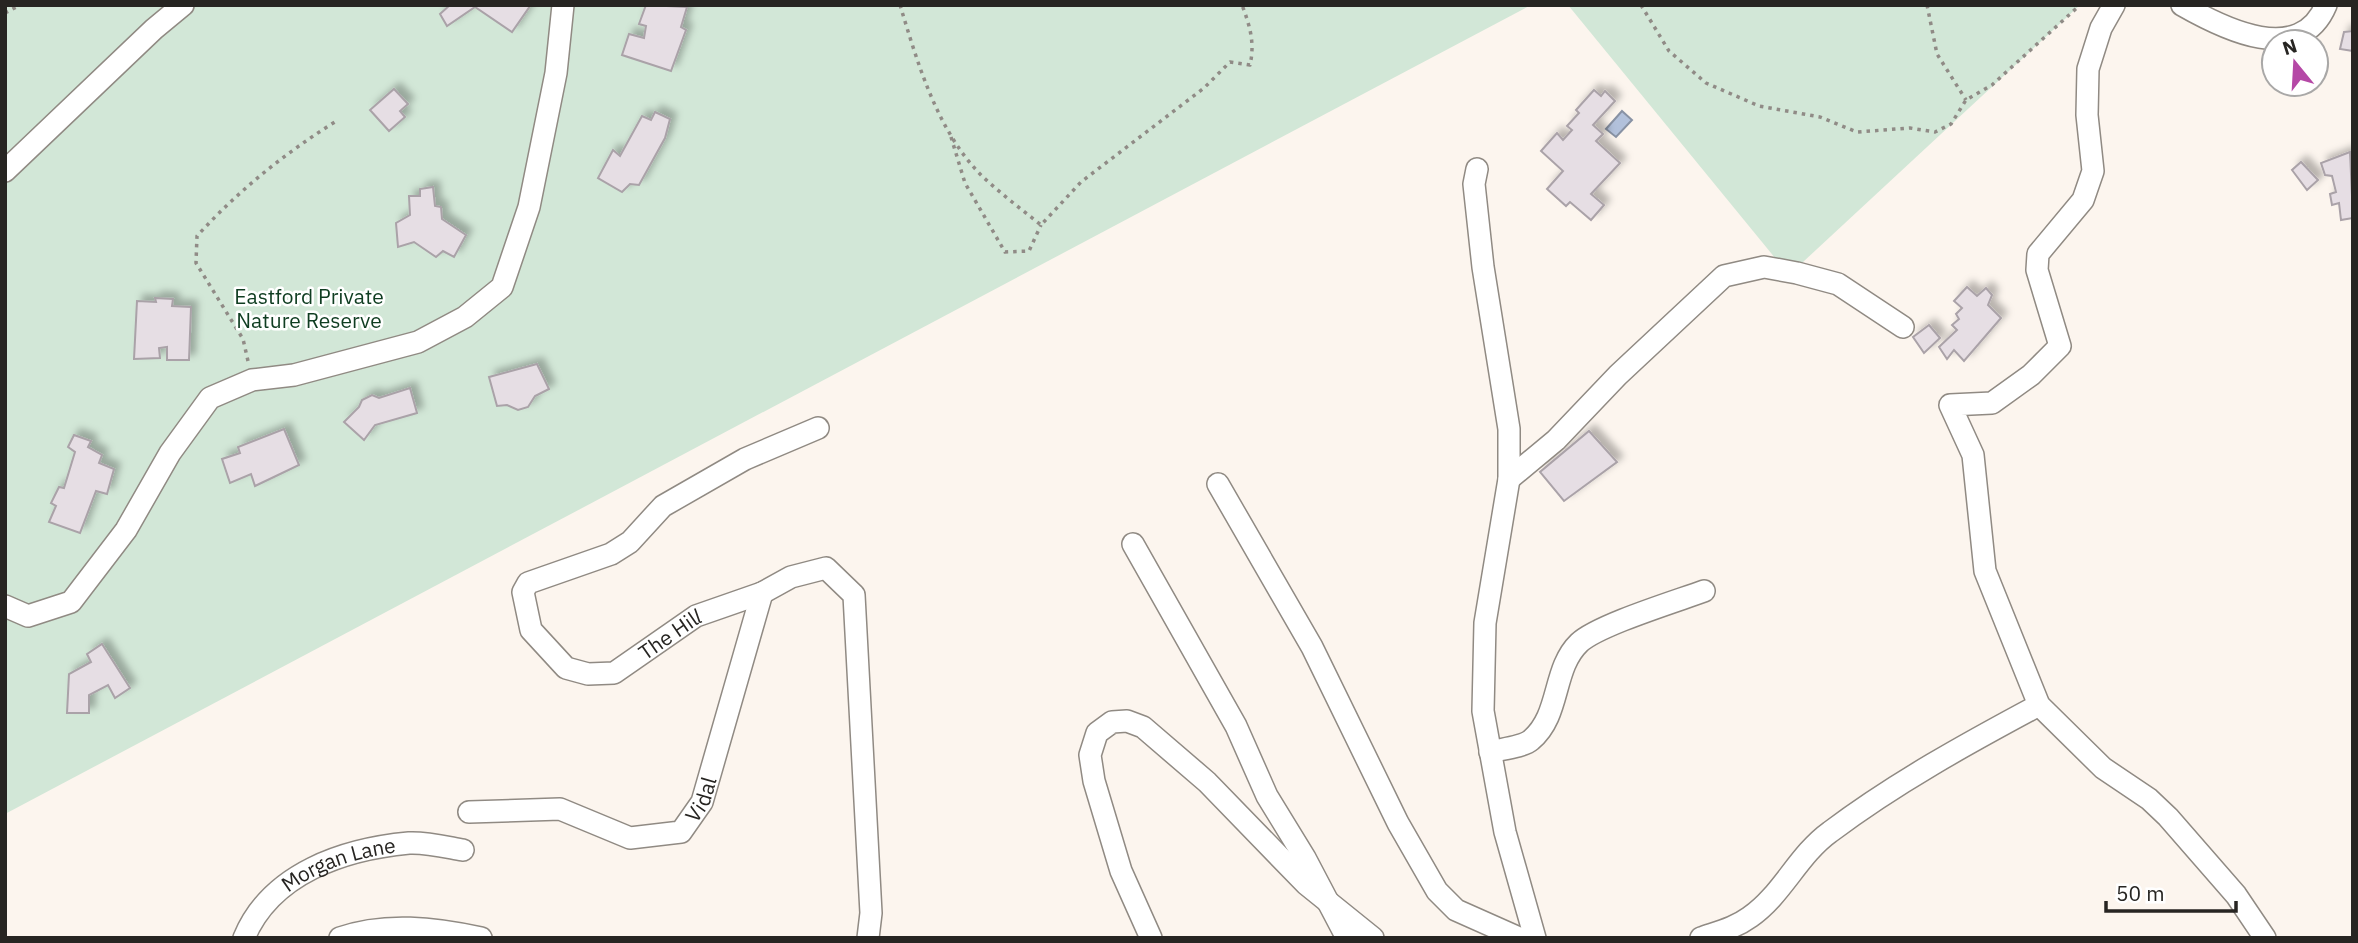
<svg xmlns="http://www.w3.org/2000/svg" width="2358" height="943" font-family="'IBM Plex Sans',sans-serif">
<defs>
<filter id="shadow"><feDropShadow dx="6" dy="-6" stdDeviation="3.5" flood-color="#0004"/></filter>
</defs>
<rect width="100%" height="100%" fill="#fcf5ee"/>
<g fill="#d2e7d7">
<path d="M5,5H1531L5,814Z"/>
<path d="M1568,5H2080L1789,275Z"/>
</g>
<path fill="#b2c1db" stroke="#8892a4" stroke-width="2" d="M1622,111L1632,120L1616,137L1606,129Z"/>
<g fill="#e6dee4" stroke="#aaa2a8" stroke-width="2" filter="url(#shadow)">
<path d="M450,5H529L530,6L512,32L475,7L447,26L440,14Z"/>
<path d="M646,5L687,7L681,27L686,30L671,71L622,55L629,34L644,38L646,26L639,24Z"/>
<path d="M2353,31V51L2340,49L2344,32Z"/>
<path d="M394,89L408,104L400,111L405,117L389,131L370,110Z"/>
<path d="M1594,90L1601,96L1605,91L1615,101L1593,125L1603,134L1596,141L1620,163L1591,194L1604,205L1591,220L1570,202L1566,206L1547,189L1563,171L1541,151L1557,133L1563,140L1572,130L1567,126L1579,113L1576,110Z"/>
<path d="M655,112L670,119L665,138L639,185L630,184L622,192L598,178L613,150L620,156L642,116L651,120Z"/>
<path d="M2350,152L2353,218L2341,220L2339,203L2332,205L2330,194L2336,192L2332,176L2325,175L2321,163Z"/>
<path d="M2301,162L2318,180L2307,190L2292,170Z"/>
<path d="M433,187L435,206L441,207L442,219L466,235L454,257L443,251L436,257L414,242L398,247L396,223L410,215L409,196H420V189Z"/>
<path d="M1967,287L1977,296L1986,288L1992,295L1988,305L2001,318L1964,361L1954,350L1947,359L1939,347L1957,330L1952,325L1959,319L1956,314L1962,308L1954,301Z"/>
<path d="M155,298L173,299L172,306L191,307L189,360H167V347L159,348L160,358L134,359L137,301L156,302Z"/>
<path d="M1929,325L1940,338L1924,353L1913,337Z"/>
<path d="M537,364L549,389L535,396L528,407L518,410L507,405L497,406L489,377Z"/>
<path d="M410,388L417,413L375,425L364,440L344,422L359,407L362,400L372,395L379,398Z"/>
<path d="M284,429L299,465L255,486L251,474L230,483L222,459L240,453L238,447Z"/>
<path d="M1589,431L1617,462L1564,501L1540,472Z"/>
<path d="M74,435L91,441L88,447L102,455L99,463L114,469L107,494L96,491L80,533L49,522L56,506L51,503L59,487L64,488L75,452L68,447Z"/>
<path d="M102,644L130,688L115,698L108,685L89,695V713H67L69,674L91,662L87,654Z"/>
</g>
<g fill="none" stroke-linecap="round" stroke-linejoin="round">
<g stroke="#908a83" stroke-width="24">
<g id="minor">
<path d="M2114,5L2101,28L2088,69L2087,115L2093,171L2083,200L2038,254L2037,270L2060,346L2031,375L1992,403L1950,405L1973,455L1985,571L2039,705L2103,768L2149,799L2168,817L2236,895L2265,938"/>
<path d="M2182,5C2224,29 2300,67 2326,5"/>
<path d="M1477,169L1474,184L1483,267L1509,429V479L1485,623L1483,711L1505,832L1535,938"/>
<path d="M5,171L154,29L183,5"/>
<path id="s1" d="M818,428L745,459L663,506L630,542L611,554L528,583L523,592L531,630L566,668L588,674L614,673L696,616L762,593L791,577L826,568L854,595L871,913L868,938"/>
<path d="M1509,479L1556,440L1618,375L1724,276L1764,267L1797,273L1838,284L1903,327"/>
<path d="M1218,484L1312,647L1398,823L1437,891L1456,910L1519,938"/>
<path d="M1133,544L1236,726L1267,796L1305,858L1347,938"/>
<path d="M5,606L28,616L71,602L126,530L170,453L210,398L252,380L294,375L418,342L465,317L502,287L529,207L556,73L563,5"/>
<path d="M1490,752C1501,749 1523,747 1531,740C1561,715 1552,669 1579,643C1598,625 1677,601 1704,591"/>
<path id="s2" d="M469,812L560,809L630,838L681,832L702,802L762,593"/>
<path id="s3" d="M244,938C271,873 344,849 409,843C426,842 446,847 463,850"/>
<path d="M340,938C385,922 435,928 481,938"/>
<path d="M1151,938L1121,871L1094,781L1090,755L1097,733L1112,722L1127,721L1143,727L1207,782L1306,884L1373,938"/>
<path d="M1701,938C1718,932 1735,928 1750,917C1782,895 1798,855 1830,832C1895,783 1968,743 2039,705"/>
</g>
</g>
<g stroke="#908b86" stroke-width="3.5" stroke-dasharray="3.5 5" stroke-linecap="butt">
<path d="M900,5C918,64 937,131 982,176C1000,193 1021,209 1041,225L1081,182L1204,88L1230,62L1250,65C1255,43 1250,26 1242,5"/>
<path d="M1641,5L1669,51L1706,83L1759,106L1820,117L1857,132L1910,128L1935,132L1951,124L1966,100L1992,85L2080,5"/>
<path d="M1927,5L1937,54L1966,100"/>
<path d="M5,13L20,5"/>
<path d="M951,137L965,183L1005,252L1029,251L1041,225"/>
<path d="M248,361L243,339L196,263L197,236C239,190 285,153 338,120"/>
</g>
<use href="#minor" stroke="#fff" stroke-width="21"/>
</g>
<g text-anchor="middle" dominant-baseline="central" stroke-width="5" stroke-linejoin="round" paint-order="stroke">
<g font-size="21" fill="#0f3d21" stroke="#fff">
<text x="309" y="296">Eastford Private<tspan x="309" dy="24">Nature Reserve</tspan></text>
</g>
<g font-size="21" fill="#272522" stroke="#fff">
<text stroke="none"><textPath href="#s1" startOffset="551">The Hill</textPath></text>
<text stroke="none"><textPath href="#s2" startOffset="257">Vidal</textPath></text>
<text stroke="none"><textPath href="#s3" startOffset="126">Morgan Lane</textPath></text>
</g>
</g>
<rect width="2358" height="943" fill="none" stroke="#272522" stroke-width="14"/>
<g transform="translate(2295 63) rotate(342)"><circle r="33" fill="#ffffff" stroke="#a9a8a7" stroke-width="2"/>
<path d="M0-5L12 26L0 18L-12 26Z" fill="#b548a6"/>
<text y="-10" font-size="19" font-weight="bold" text-anchor="middle" fill="#272522">N</text>
</g>
<path d="M2106 901v10h130v-10" fill="none" stroke="#272522" stroke-width="3.5"/>
<text x="2116" y="901" font-size="21" fill="#272522" stroke="#ffffff" stroke-width="5" paint-order="stroke">50 m</text>
</svg>
